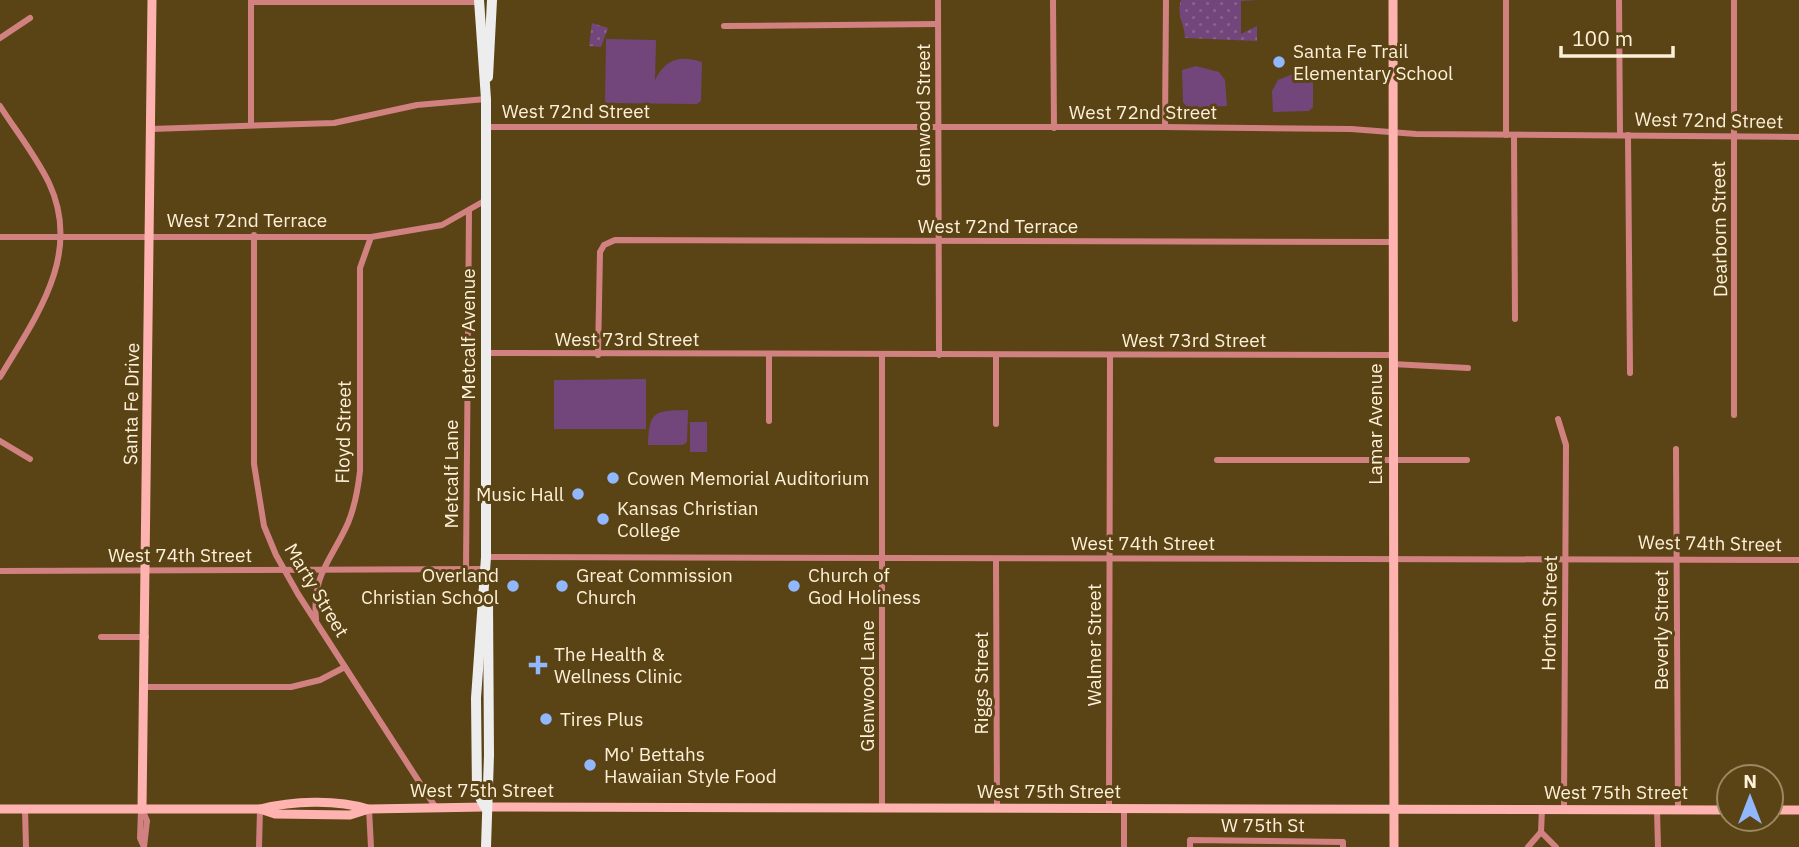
<svg xmlns="http://www.w3.org/2000/svg" width="1799" height="847" font-family="'IBM Plex Sans',sans-serif">
<defs>
<pattern id="green-dots" width="8" height="8" patternUnits="userSpaceOnUse" patternTransform="scale(1.75)"><rect width="8" height="8" fill="#73467b"/><path d="M2 2h.1M6 6h.1" fill="none" stroke="#88618d" stroke-width="1.8" stroke-linecap="round"/></pattern>
</defs>
<rect width="100%" height="100%" fill="#5a4315"/>
<g fill="url(#green-dots)">
<path d="M1181,0H1257L1241,1V34L1257,26V41L1185,38C1185,24 1176,15 1181,0Z"/>
<path d="M592,23L608,28L601,47L589,46Z"/>
</g>
<g fill="#73467b">
<path d="M606,39L656,40L655,80C666,59 679,55 702,62L701,101L697,104L605,103Z"/>
<path d="M1196,66L1219,72L1225,80L1227,106L1188,108L1183,102L1182,70Z"/>
<path d="M1293,74L1313,75V107L1309,111L1273,112L1272,91L1278,80Z"/>
<path d="M646,379V429H554V380Z"/>
<path d="M688,410L687,442L683,445H648C649,410 655,411 688,410Z"/>
<rect x="690" y="422" width="17" height="30"/>
</g>
<g fill="none" stroke-linecap="round" stroke-linejoin="round">
<g stroke="#d18280" stroke-width="6">
<path d="M938,0L939,355"/>
<path d="M1053,0L1054,128"/>
<path d="M1619,0L1620,135"/>
<path d="M251,2H479"/>
<path d="M724,26L938,24"/>
<path d="M0,38L30,18"/>
<path d="M0,106C16,131 36,156 49,183C83,255 35,318 0,377"/>
<path d="M251,125V0"/>
<path d="M486,127H1165L1351,129L1416,134L1799,137"/>
<path d="M1165,127L1166,0"/>
<path d="M151,129L334,123L417,105L486,99"/>
<path d="M1506,135V0"/>
<path d="M1514,135L1515,319"/>
<path d="M1628,135L1630,373"/>
<path d="M254,235V464L264,526L276,555L298,594L436,808"/>
<path d="M0,237H371L442,225L486,200"/>
<path d="M486,353L1392,355"/>
<path d="M598,355L600,252L604,245L615,240L1393,242"/>
<path d="M769,355V421"/>
<path d="M882,355V807"/>
<path d="M1392,364L1468,368"/>
<path d="M1734,415V0"/>
<path d="M1558,419L1566,445L1564,809"/>
<path d="M996,424V355"/>
<path d="M0,441L30,459"/>
<path d="M1676,449L1678,810"/>
<path d="M1217,460H1467"/>
<path d="M486,557L1799,560"/>
<path d="M996,559L997,808"/>
<path d="M466,569L469,211"/>
<path d="M0,571L486,569"/>
<path d="M316,619C312,574 331,561 348,523C355,506 358,489 360,471V268L371,237"/>
<path d="M101,637H146"/>
<path d="M146,687H291L320,680L345,667"/>
<path d="M1109,808L1110,355"/>
<path d="M1124,808V847"/>
<path d="M25,809L26,847"/>
<path d="M142,809L147,821L144,847"/>
<path d="M369,809L371,847"/>
<path d="M1657,810L1658,847"/>
<path d="M141,811L140,838L144,847"/>
<path d="M1541,832L1542,809"/>
<path d="M259,847L260,809"/>
<path d="M1190,847V840L1343,842V847"/>
<path d="M1528,847L1541,832L1556,847"/>
</g>
<g stroke="#feb3b0" stroke-width="9">
<path d="M1393,0L1394,847"/>
<path d="M0,809H260C292,801 336,799 368,809"/>
<path d="M142,809L152,0"/>
<path d="M260,809L275,814L350,815L369,809L485,807L1729,810"/>
<path d="M1771,810H1799"/>
</g>
<g stroke="#ededed" stroke-width="10">
<path d="M479,0L486,99V557L476,698L477,792L485,807"/>
<path d="M488,77L492,0"/>
<path d="M486,847L489,755L488,601"/>
</g>
</g>
<g fill="#91b8fd" stroke="#5a4315" stroke-width="2.5">
<circle cx="1279" cy="62" r="7"/>
<circle cx="613" cy="478" r="7"/>
<circle cx="578" cy="494" r="7"/>
<circle cx="603" cy="519" r="7"/>
<circle cx="513" cy="586" r="7"/>
<circle cx="562" cy="586" r="7"/>
<circle cx="794" cy="586" r="7"/>
<path d="M534.5 654.5h7v7h7v7h-7v7h-7v-7h-7v-7h7z"/>
<circle cx="546" cy="719" r="7"/>
<circle cx="590" cy="765" r="7"/>
</g>
<g text-anchor="middle" dominant-baseline="central" stroke-width="6" stroke-linejoin="round" paint-order="stroke">
<g font-size="19" fill="#fef0d8" stroke="#5a4315" text-anchor="start">
<text x="1293" y="51">Santa Fe Trail<tspan x="1293" dy="22">Elementary School</tspan></text>
<text x="627" y="478">Cowen Memorial Auditorium</text>
<text x="564" y="494" text-anchor="end">Music Hall</text>
<text x="617" y="508">Kansas Christian<tspan x="617" dy="22">College</tspan></text>
<text x="499" y="575" text-anchor="end">Overland<tspan x="499" dy="22">Christian School</tspan></text>
<text x="576" y="575">Great Commission<tspan x="576" dy="22">Church</tspan></text>
<text x="808" y="575">Church of<tspan x="808" dy="22">God Holiness</tspan></text>
<text x="554" y="654">The Health &amp;<tspan x="554" dy="22">Wellness Clinic</tspan></text>
<text x="560" y="719">Tires Plus</text>
<text x="604" y="754">Mo' Bettahs<tspan x="604" dy="22">Hawaiian Style Food</tspan></text>
</g>
<g font-size="19" fill="#fef0d8" stroke="#5a4315">
<text x="576" y="111">West 72nd Street</text>
<text x="1143" y="112">West 72nd Street</text>
<text transform="translate(923 115) rotate(-90)">Glenwood Street</text>
<text transform="translate(1709 120) rotate(1)">West 72nd Street</text>
<text x="247" y="220">West 72nd Terrace</text>
<text x="998" y="226">West 72nd Terrace</text>
<text transform="translate(1719 229) rotate(-91)">Dearborn Street</text>
<text transform="translate(468 334) rotate(-90)">Metcalf Avenue</text>
<text x="627" y="339">West 73rd Street</text>
<text x="1194" y="340">West 73rd Street</text>
<text transform="translate(131 404) rotate(-89)">Santa Fe Drive</text>
<text transform="translate(1375 424) rotate(-90)">Lamar Avenue</text>
<text transform="translate(343 432) rotate(-89)">Floyd Street</text>
<text transform="translate(451 474) rotate(-90)">Metcalf Lane</text>
<text x="1143" y="543">West 74th Street</text>
<text transform="translate(1710 543) rotate(1)">West 74th Street</text>
<text x="180" y="555">West 74th Street</text>
<text transform="translate(317 590) rotate(59)">Marty Street</text>
<text transform="translate(1549 613) rotate(-89)">Horton Street</text>
<text transform="translate(1661 630) rotate(-90)">Beverly Street</text>
<text transform="translate(1094 645) rotate(-90)">Walmer Street</text>
<text transform="translate(981 683) rotate(-90)">Riggs Street</text>
<text transform="translate(867 686) rotate(-90)">Glenwood Lane</text>
<text x="482" y="790">West 75th Street</text>
<text x="1049" y="791">West 75th Street</text>
<text x="1616" y="792">West 75th Street</text>
<text x="1263" y="825">W 75th St</text>
</g>
</g>
<g transform="translate(1750 798)"><circle r="33" fill="#5a4315" stroke="#9c8863" stroke-width="2"/>
<path d="M0-5L12 26L0 18L-12 26Z" fill="#91b8fd"/>
<text y="-10" font-size="19" font-weight="bold" text-anchor="middle" fill="#fef0d8">N</text>
</g>
<path d="M1561 46v10h112v-10" fill="none" stroke="#fef0d8" stroke-width="3.5"/>
<text x="1572" y="46" font-size="21" fill="#fef0d8" stroke="#5a4315" stroke-width="5" paint-order="stroke">100 m</text>
</svg>
